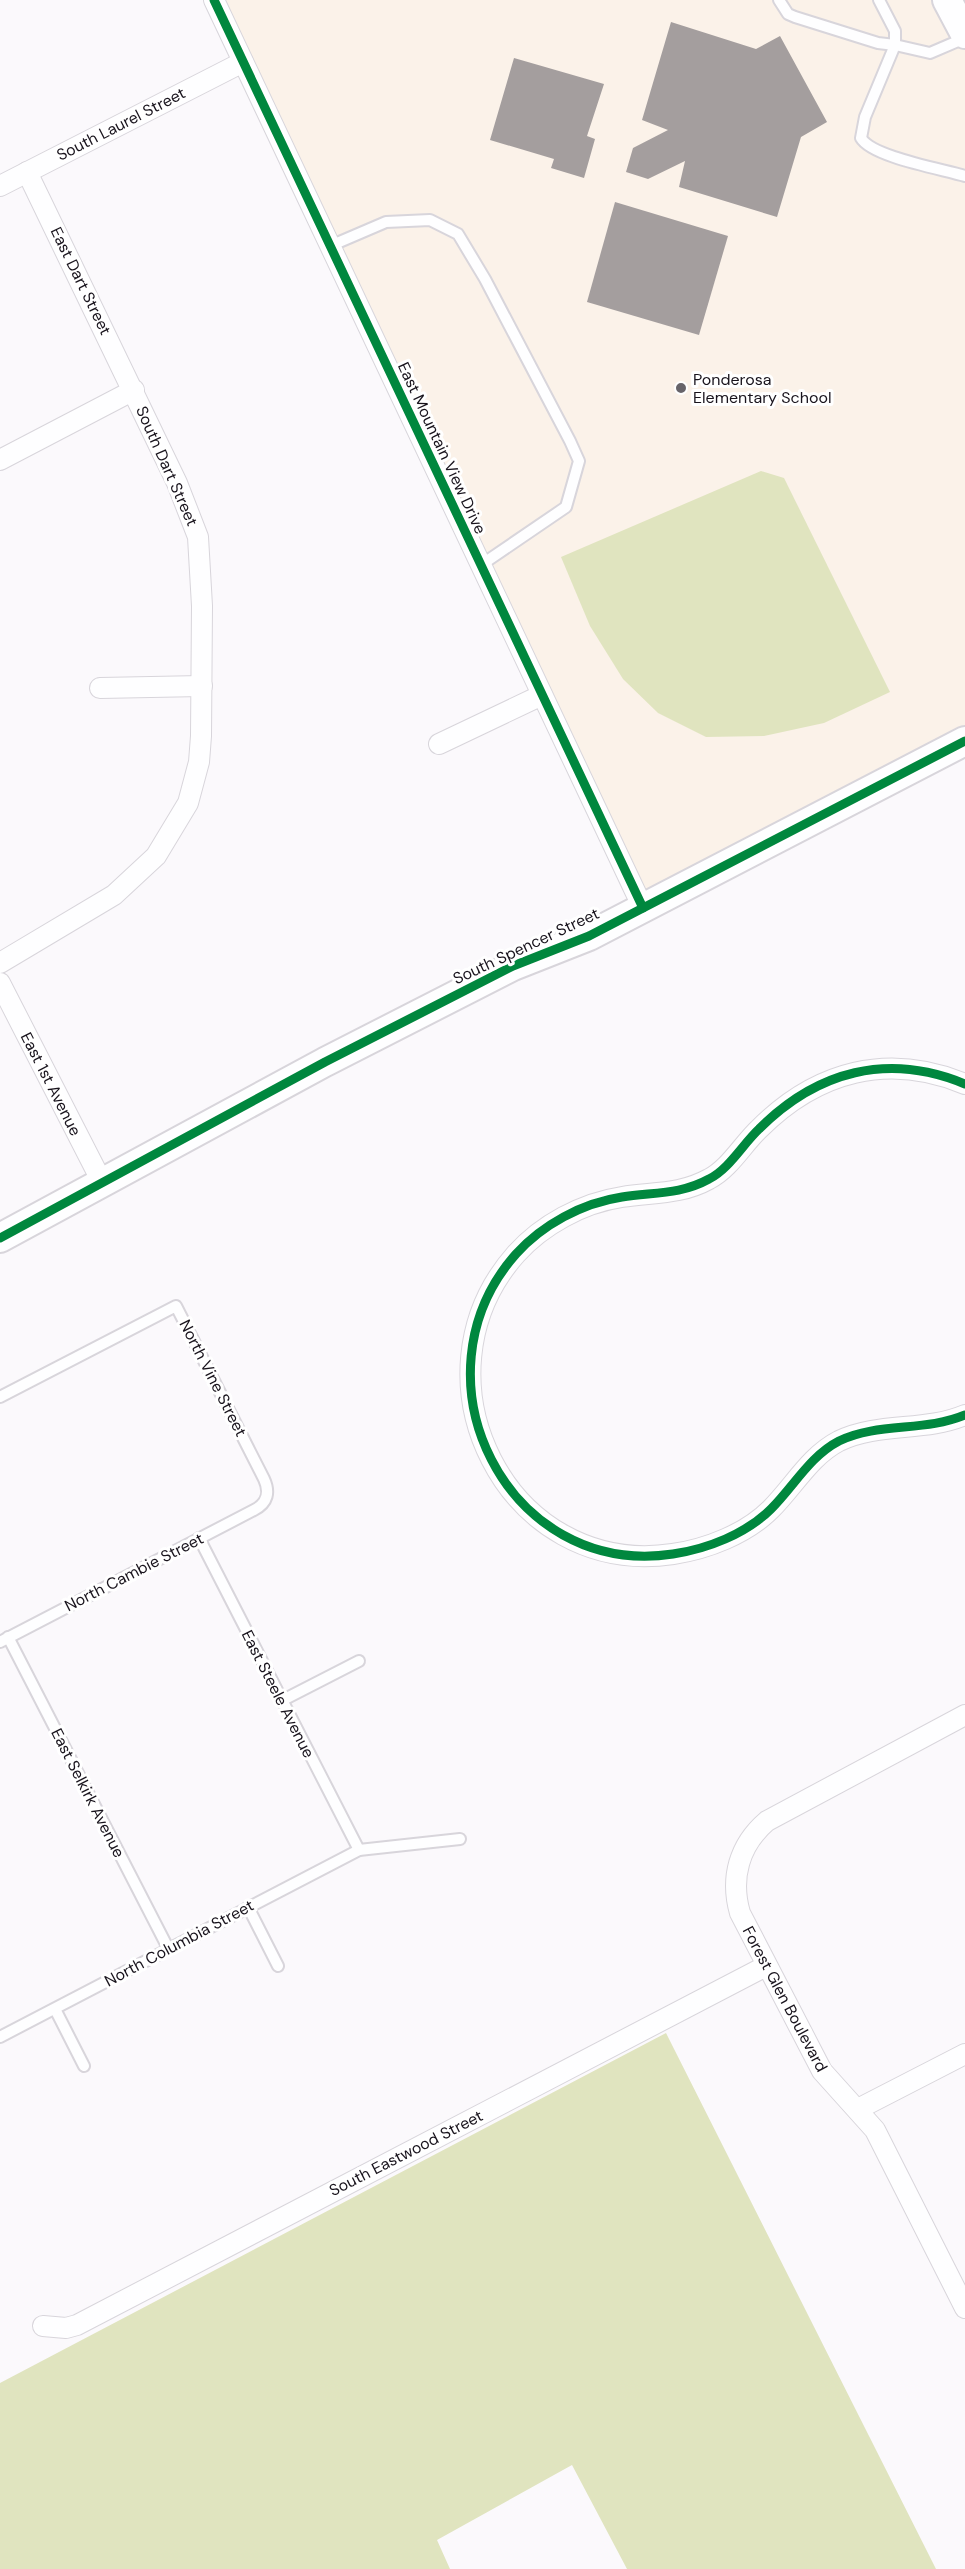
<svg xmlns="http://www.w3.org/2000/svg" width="965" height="2569" font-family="'DM Sans',sans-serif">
<rect width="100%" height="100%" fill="#fbf9fc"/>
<path fill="#fbf2e9" d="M213,0H947L965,34V742L643,908Z"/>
<g fill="#e0e4bf">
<path d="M761,471L784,478L890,692L824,723L764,736L706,737L658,713L623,679L590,626L561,557Z"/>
<path d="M666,2033L936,2569H627L572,2465L437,2540L450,2569H0V2383Z"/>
</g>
<g fill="#a49e9e">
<path d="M671,22L756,49L780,36L827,122L801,137L777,217L679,187L685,161L648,179L626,172L633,148L668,130L642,120Z"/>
<path d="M514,58L604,84L587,136L595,139L584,178L551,168L554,159L490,140Z"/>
<path d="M615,202L728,236L699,335L587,302Z"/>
</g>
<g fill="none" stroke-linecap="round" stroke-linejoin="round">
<g stroke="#d8d5db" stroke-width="14">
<g id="lane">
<path d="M779,0L788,14L795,17L878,43L895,45L865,117L861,138C872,157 942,169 965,176"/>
<path d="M879,0L895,31V45L930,53L965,38"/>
<path d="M330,246L386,222L430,220L458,234L485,279L570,441L579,461L566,507L481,565"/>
<path d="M0,1397L176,1306L264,1479C270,1492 268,1503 254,1510L0,1642"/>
<path d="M199,1538L359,1850"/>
<path d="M8,1637L168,1948"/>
<path d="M281,1701L359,1661"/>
<path d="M248,1907L278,1966"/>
<path d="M55,2009L84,2066"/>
<path d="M0,2037L359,1850L460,1839"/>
</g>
</g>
<g stroke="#d8d5db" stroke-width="22">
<g id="street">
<path d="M214,0L643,908"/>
<path d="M0,186L243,62"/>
<path d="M0,460L134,390"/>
<path d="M100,688L202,686"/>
<path d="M439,744L542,695"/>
<path d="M0,963L114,895L156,856L188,803L199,762L201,736L202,606L198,537L177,483L27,172"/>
<path d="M0,983L103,1184"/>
<path d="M965,1084C888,1052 817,1071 759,1129C743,1144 729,1169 709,1179C680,1195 653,1192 622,1197C582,1203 542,1225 516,1254C407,1377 507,1579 673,1554C707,1549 746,1534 771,1509C794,1486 810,1456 839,1441C878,1422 925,1432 965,1415"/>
<path d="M965,1715L767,1821C739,1845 730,1878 740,1913L822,2071L875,2130L965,2308"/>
<path d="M858,2109L965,2054"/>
<path d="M43,2326L66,2328L77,2325L766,1966"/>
</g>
</g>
<g stroke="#d8d5db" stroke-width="32">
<g id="secondary">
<path d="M947,0L965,34"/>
<path d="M0,1238L325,1062L513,966L589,936L965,741"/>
</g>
</g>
<use href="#lane" stroke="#fefeff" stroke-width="10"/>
<use href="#street" stroke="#fefeff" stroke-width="20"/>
<use href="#secondary" stroke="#fefeff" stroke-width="28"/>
<g stroke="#fff" stroke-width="13">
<g id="cycleway">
<path d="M214,0L643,908"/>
<path d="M965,1084C888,1052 817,1071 759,1129C743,1144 729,1169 709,1179C680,1195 653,1192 622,1197C582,1203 542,1225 516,1254C407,1377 507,1579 673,1554C707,1549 746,1534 771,1509C794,1486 810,1456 839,1441C878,1422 925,1432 965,1415"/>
<path d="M0,1238L325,1062L513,966L589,936L965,741"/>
</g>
</g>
<use href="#cycleway" stroke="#00873e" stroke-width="9"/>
</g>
<circle fill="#67646a" stroke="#fff" stroke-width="2" cx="681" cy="388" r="6"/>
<g text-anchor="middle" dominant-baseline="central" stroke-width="6" stroke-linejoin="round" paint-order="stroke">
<g font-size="16" fill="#18131c" stroke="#fff">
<text transform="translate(121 124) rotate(-27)">South Laurel Street</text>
<text transform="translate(81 281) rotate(64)">East Dart Street</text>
<text transform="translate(442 448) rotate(65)">East Mountain View Drive</text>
<text transform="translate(167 466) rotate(66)">South Dart Street</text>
<text transform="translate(526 946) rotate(-25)">South Spencer Street</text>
<text transform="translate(51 1084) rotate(63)">East 1st Avenue</text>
<text transform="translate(213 1378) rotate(63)">North Vine Street</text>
<text transform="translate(134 1572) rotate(-27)">North Cambie Street</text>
<text transform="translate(278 1694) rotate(63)">East Steele Avenue</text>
<text transform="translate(88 1793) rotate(63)">East Selkirk Avenue</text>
<text transform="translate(179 1943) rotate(-28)">North Columbia Street</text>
<text transform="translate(785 1999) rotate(62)">Forest Glen Boulevard</text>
<text transform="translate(406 2153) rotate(-27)">South Eastwood Street</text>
</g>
<g font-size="16" fill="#18131c" stroke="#fff" text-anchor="start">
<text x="693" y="379">Ponderosa<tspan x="693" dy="18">Elementary School</tspan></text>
</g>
</g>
</svg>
